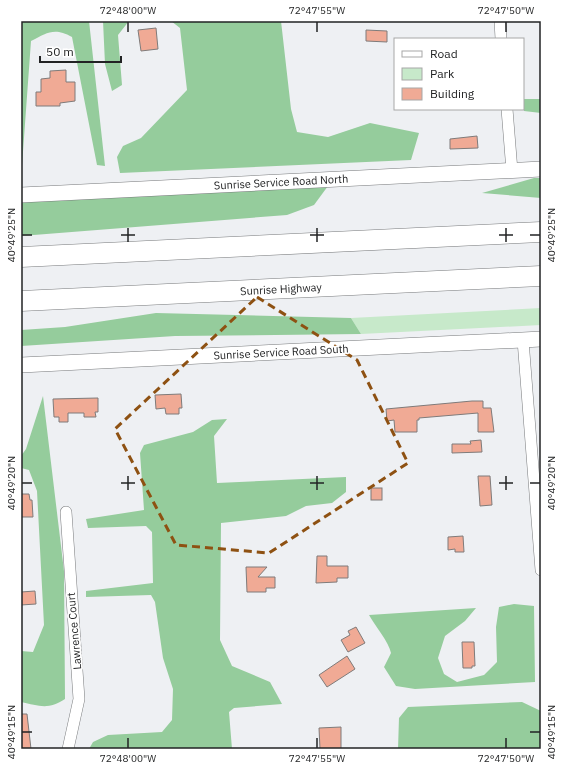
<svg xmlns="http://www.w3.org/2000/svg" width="562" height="770" font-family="'IBM Plex Sans',sans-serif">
<rect width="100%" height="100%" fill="#eef0f3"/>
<path fill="#c7e9ca" d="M541,308V325L361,334L351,318Z"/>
<g fill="#95cc9c">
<path d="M21,21H89L105,166L97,165L72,37C54,27 47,33 31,41L21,179Z"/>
<path d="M103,21H129L118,35L122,85L112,91L105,64Z"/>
<path d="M171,21H281L291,109L297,132L328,137L370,123L419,133L411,160L120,173L117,157L123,146L141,138L187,90L180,28Z"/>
<path d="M523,99H541V113L524,111Z"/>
<path d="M534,178H541V198L482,193Z"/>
<path d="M328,186L314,205L287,215L21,236V201Z"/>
<path d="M156,313L351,318L361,334L175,336L21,346V330L65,327Z"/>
<path d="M43,396L64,571L65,699C49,710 39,706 21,702V651L33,652L44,625L37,491L29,470L21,468V456L26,449Z"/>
<path d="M227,419L214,436L217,483L346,477V492L332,503L306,506L286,516L221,523L220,640L232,666L270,682L282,704L234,708L229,712L232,749H89L93,742L108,735L162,732L172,720L173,689L163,658L155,602L151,595L86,597V591L153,583L152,532L146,526L88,528L86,519L144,510L140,453L144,445L193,432L212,420Z"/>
<path d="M514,604L534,606L535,682L415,689L396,686L384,667L391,653C389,642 375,626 369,615L476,608L465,621L445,636L438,658L444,674L457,682L484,675L497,662L496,627L499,607Z"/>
<path d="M522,702L541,711V749H398L399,718L408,707Z"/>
</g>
<g fill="#f0aa95" stroke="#7f7b7a">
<path d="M156,28L158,49L141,51L138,30Z"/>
<path d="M366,30L387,31V42L366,41Z"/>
<path d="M66,70V82H75V101L60,103V106H36V92H41V79L50,78V71Z"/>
<path d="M477,136L478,148L450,149V139Z"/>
<path d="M181,394L182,408H179V414H166L165,408L156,409L155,395Z"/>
<path d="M98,398V412H95L96,417H84V413H68V422H59V417H54L53,399Z"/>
<path d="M472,401H483V408H491L494,432H478V413L419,418V420H417V432H395L394,420L387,421L386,409Z"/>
<path d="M481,440L482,452L452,453V444H471L470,441Z"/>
<path d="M478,476H490L492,505L480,506Z"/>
<rect x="371" y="488" width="11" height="12"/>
<path d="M21,494H29L30,500H32L33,517H21Z"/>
<path d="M463,536L464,552H455V549L448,550V537Z"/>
<path d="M317,556H327V566H348V578H337V582L316,583Z"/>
<path d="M246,567H267L258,577H275V588H266V592H247Z"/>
<path d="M35,591L36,604L21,605V592Z"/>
<path d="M356,627L365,643L348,652L341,640L350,635L348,631Z"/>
<path d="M462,642H474L475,666H472V668H463Z"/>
<path d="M347,656L355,669L327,687L319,675Z"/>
<path d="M21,714H27L31,749H21Z"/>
<path d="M341,727V749H320L319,728Z"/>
</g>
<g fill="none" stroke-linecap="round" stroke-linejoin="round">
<g stroke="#787a7c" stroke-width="12">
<g id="street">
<path d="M500,21L501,39"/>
<path d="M507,109L512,171"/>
<path d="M523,340L541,570"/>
<path d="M66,512L79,699L68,749"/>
</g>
</g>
<g stroke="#787a7c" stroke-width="16">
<g id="secondary">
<path d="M21,195L541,169"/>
<path d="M21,365L541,339"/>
</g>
</g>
<g stroke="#787a7c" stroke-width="21">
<g id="highway">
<path d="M21,257L541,232"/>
<path d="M21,301L541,276"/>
</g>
</g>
<use href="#street" stroke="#fff" stroke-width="11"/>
<use href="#secondary" stroke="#fff" stroke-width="15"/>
<use href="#highway" stroke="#fff" stroke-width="20"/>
</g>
<path fill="none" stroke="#8e5112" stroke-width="3" stroke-dasharray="8 5" stroke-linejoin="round" d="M257,297L357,360L408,463L269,553L176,545L115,429Z"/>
<path fill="none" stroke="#222324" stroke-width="1.5" d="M128,22V32M317,22V32M506,22V32M128,228V242M317,228V242M506,228V242M22,235H32M121,235H135M310,235H324M499,235H513M530,235H540M128,476V490M317,476V490M506,476V490M22,483H32M121,483H135M310,483H324M499,483H513M530,483H540M22,732H32M530,732H540M128,738V748M317,738V748M506,738V748"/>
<g text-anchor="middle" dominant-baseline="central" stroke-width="3.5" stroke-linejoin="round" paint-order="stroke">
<g font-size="11" fill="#222324" stroke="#fff">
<text transform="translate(281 182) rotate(-3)">Sunrise Service Road North</text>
<text transform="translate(281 289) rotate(-3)">Sunrise Highway</text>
<text transform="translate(281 352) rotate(-3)">Sunrise Service Road South</text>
<text transform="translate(74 631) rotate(-95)">Lawrence Court</text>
</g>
</g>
<rect width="562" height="770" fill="none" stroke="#ffffff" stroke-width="44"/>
<rect x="394" y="38" width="130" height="72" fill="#ffffff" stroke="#a7a7a7"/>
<rect x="402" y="51" width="20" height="6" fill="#ffffff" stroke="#a7a7a7"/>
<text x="430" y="58" font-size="12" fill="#222324">Road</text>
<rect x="402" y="68" width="20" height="12" fill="#c7e9ca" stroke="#a7a7a7"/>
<text x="430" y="78" font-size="12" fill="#222324">Park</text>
<rect x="402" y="88" width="20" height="12" fill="#f0aa95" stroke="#a7a7a7"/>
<text x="430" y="98" font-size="12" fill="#222324">Building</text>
<path d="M40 56v6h81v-6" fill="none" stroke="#222324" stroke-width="2"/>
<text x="46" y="56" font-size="12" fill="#222324" stroke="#ffffff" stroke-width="3" paint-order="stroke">50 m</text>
<rect x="22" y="22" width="518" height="726" fill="none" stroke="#222324" stroke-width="1.5"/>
<g font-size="10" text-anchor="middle" fill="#222324">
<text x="128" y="14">72°48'00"W</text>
<text x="317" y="14">72°47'55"W</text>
<text x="506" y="14">72°47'50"W</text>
<text transform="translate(11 235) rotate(-90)" y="4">40°49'25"N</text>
<text transform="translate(551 235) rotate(-90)" y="4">40°49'25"N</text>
<text transform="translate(11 483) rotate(-90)" y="4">40°49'20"N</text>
<text transform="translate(551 483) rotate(-90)" y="4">40°49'20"N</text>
<text transform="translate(11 732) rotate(-90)" y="4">40°49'15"N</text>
<text transform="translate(551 732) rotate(-90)" y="4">40°49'15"N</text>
<text x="128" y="762">72°48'00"W</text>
<text x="317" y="762">72°47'55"W</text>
<text x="506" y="762">72°47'50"W</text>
</g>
</svg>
